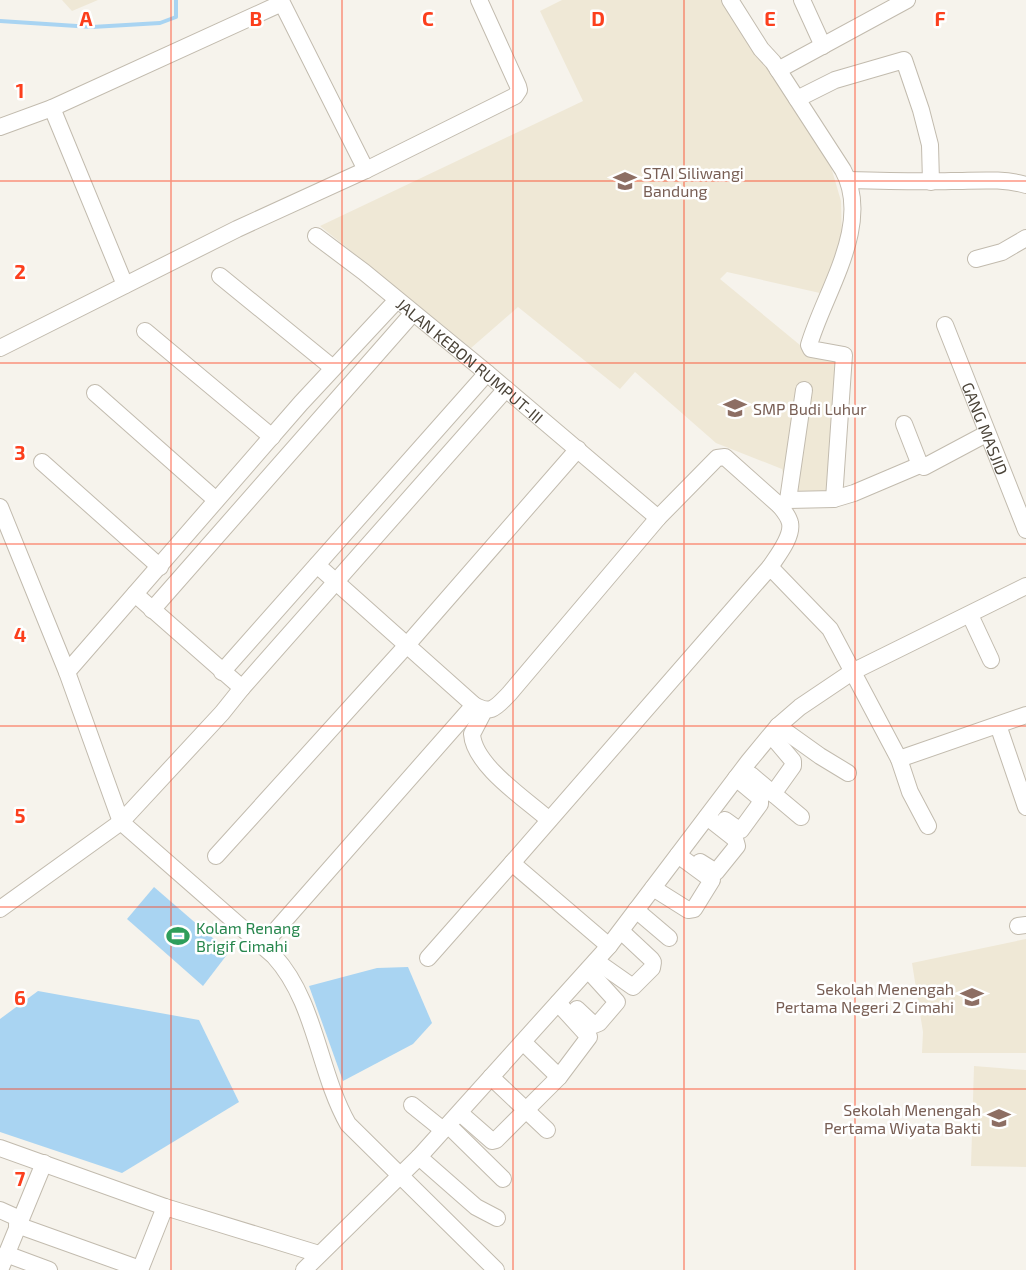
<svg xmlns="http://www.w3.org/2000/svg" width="1026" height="1270" font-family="'Exo 2',sans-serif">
<rect width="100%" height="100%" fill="#f6f3ec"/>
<g fill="#efe8d6">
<path d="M62,0H98L72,11Z"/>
<path d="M562,0H722L829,160L841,201L842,241L820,293L727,272L720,279L806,350L843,357L832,496L787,491L782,469L716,443L635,372L620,389L518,307L471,348L320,226L583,101L540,11Z"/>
<path d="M1026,939V1053H922L923,1032L912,963Z"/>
<path d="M974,1066L1026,1070V1167L971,1166Z"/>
</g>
<g fill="#a9d4f2">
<path d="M154,887L229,952L203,986L127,919Z"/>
<path d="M408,967L432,1023L413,1044L343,1081L309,986L377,968Z"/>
<path d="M38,991L199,1020L239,1102L122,1173L0,1132V1019Z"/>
</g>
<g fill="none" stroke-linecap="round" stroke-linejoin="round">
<path stroke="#a9d4f2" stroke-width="4" d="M0,21L92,27L160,23L176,17V0"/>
<g stroke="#c2bbae" stroke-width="18">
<g id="minor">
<path d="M730,0L761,49L773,62L843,170C873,224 824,293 809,345L811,349L844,355L834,499L788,500L780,506C784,511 789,517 790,523C793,537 777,556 770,567"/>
<path d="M802,0L823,46"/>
<path d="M778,70L907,0"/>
<path d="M797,99L835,80L904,60L921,110L930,145L931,182"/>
<path d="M52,108L125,285"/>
<path d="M0,127L52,108L282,3L366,170L237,229L0,348"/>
<path d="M366,170L515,96L519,90L518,86L479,0"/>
<path d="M848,180C882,181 917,182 951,181C975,181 1003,178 1026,185"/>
<path id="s1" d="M316,236L364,272L487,373L658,518"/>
<path d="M976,259L1002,252L1026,238"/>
<path d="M220,276L333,368"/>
<path id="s2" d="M945,325L1026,530"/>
<path d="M145,331L272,437"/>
<path d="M95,393L216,500"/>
<path d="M904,424L920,465L924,467L986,434"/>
<path d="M42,462L160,567"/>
<path d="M834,499L854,493L920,465"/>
<path d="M788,500L804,390"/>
<path d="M0,507L67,672L121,822L274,956C316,1002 318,1071 348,1124L496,1270"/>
<path d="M317,565L474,705C492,715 496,707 509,694L658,518L717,458L725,457L780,506"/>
<path d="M152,610L413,313"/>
<path d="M970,615L991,660"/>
<path d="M67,672L301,403L397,300"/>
<path d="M222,672L487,373"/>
<path d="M242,688L506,389"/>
<path d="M484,711L472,734C474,766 527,800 549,820"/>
<path d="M998,725L1026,807"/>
<path d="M778,726L820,756L848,773"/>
<path d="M771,735L793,761V766L773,794"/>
<path d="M899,759L1026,715"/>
<path d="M751,775L801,817"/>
<path d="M725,820L739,830H741L760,804V798L736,778"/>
<path d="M216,856L407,645L578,449"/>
<path d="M700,862L716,872L737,846L735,839L707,817"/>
<path d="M653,888L688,910L694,909L712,880L678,855"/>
<path d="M0,909L121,822L222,713L242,688L135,594"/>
<path d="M636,910L669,938"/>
<path d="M1018,926L1026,925"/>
<path d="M262,946L474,705"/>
<path d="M609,946L512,863L770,567L830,629L899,759L910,792L928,826"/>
<path d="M428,958L512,863"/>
<path d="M596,961L633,987L652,968L653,962L651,959L621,931"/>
<path d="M577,1009L594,1025L599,1023L617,1002L588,970"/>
<path d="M523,1042L559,1077"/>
<path d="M491,1077L547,1130"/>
<path d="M412,1105L443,1130"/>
<path d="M460,1113L492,1141L496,1140L559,1077L589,1037L558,1003"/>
<path d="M448,1125L503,1179"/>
<path d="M0,1148L165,1207L319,1254"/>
<path d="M419,1157L476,1207L497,1218"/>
<path d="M0,1210L20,1219"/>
<path d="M17,1225L140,1269"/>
<path d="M6,1254L49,1270"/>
<path d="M0,1270L44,1163"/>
<path d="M140,1270L165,1207"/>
<path d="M304,1270L419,1157L609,946L749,761L778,726L800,707L852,672L1026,586"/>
</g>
</g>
<use href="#minor" stroke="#fff" stroke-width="16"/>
</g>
<path fill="none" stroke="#fc3f1d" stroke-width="1.5" stroke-opacity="0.55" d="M171,0V1270M342,0V1270M513,0V1270M684,0V1270M855,0V1270M0,181H1026M0,363H1026M0,544H1026M0,726H1026M0,907H1026M0,1089H1026"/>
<defs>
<g id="university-bare" transform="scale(1.8)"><path d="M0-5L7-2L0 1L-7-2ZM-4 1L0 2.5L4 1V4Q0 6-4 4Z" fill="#8d6e63" stroke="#fff" stroke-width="2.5" paint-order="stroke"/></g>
<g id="school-bare" transform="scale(1.8)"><path d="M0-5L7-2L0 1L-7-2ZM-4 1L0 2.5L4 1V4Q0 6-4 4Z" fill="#8d6e63" stroke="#fff" stroke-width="2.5" paint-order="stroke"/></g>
<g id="stadium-bare" transform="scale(1.8)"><path d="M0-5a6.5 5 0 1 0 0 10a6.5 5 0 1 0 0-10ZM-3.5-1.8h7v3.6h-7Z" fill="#2e9e5b" stroke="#fff" stroke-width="2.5" paint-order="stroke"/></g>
</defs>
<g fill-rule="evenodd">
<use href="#university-bare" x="625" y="181"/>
<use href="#school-bare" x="735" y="408"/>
<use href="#stadium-bare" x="178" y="936"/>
<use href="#school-bare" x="972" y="997"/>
<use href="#school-bare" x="999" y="1118"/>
</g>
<g text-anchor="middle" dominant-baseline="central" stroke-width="5" stroke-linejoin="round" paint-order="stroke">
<g font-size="16" fill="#785e54" stroke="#fff" text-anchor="start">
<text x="643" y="172">STAI Siliwangi<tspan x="643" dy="18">Bandung</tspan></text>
<text x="753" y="408">SMP Budi Luhur</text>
<text x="954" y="988" text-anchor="end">Sekolah Menengah<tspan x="954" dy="18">Pertama Negeri 2 Cimahi</tspan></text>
<text x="981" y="1109" text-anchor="end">Sekolah Menengah<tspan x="981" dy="18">Pertama Wiyata Bakti</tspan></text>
</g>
<g font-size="16" fill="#4b4439" stroke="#fff">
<text stroke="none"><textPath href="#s1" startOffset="198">JALAN KEBON RUMPUT-III</textPath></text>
<text stroke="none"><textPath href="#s2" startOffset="111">GANG MASJID</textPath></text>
</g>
<g font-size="16" fill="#27864d" stroke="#fff" text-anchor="start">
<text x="196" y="927">Kolam Renang<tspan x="196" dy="18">Brigif Cimahi</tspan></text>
</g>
</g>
<g font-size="20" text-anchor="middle" font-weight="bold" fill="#fc3f1d" stroke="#fff" stroke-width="5" stroke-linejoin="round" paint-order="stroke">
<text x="86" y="26">A</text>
<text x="256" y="26">B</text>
<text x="428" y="26">C</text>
<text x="598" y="26">D</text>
<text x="770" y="26">E</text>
<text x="940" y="26">F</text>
<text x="20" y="98">1</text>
<text x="20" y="279">2</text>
<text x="20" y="460">3</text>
<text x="20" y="642">4</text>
<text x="20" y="823">5</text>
<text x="20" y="1005">6</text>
<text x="20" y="1186">7</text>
</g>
</svg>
